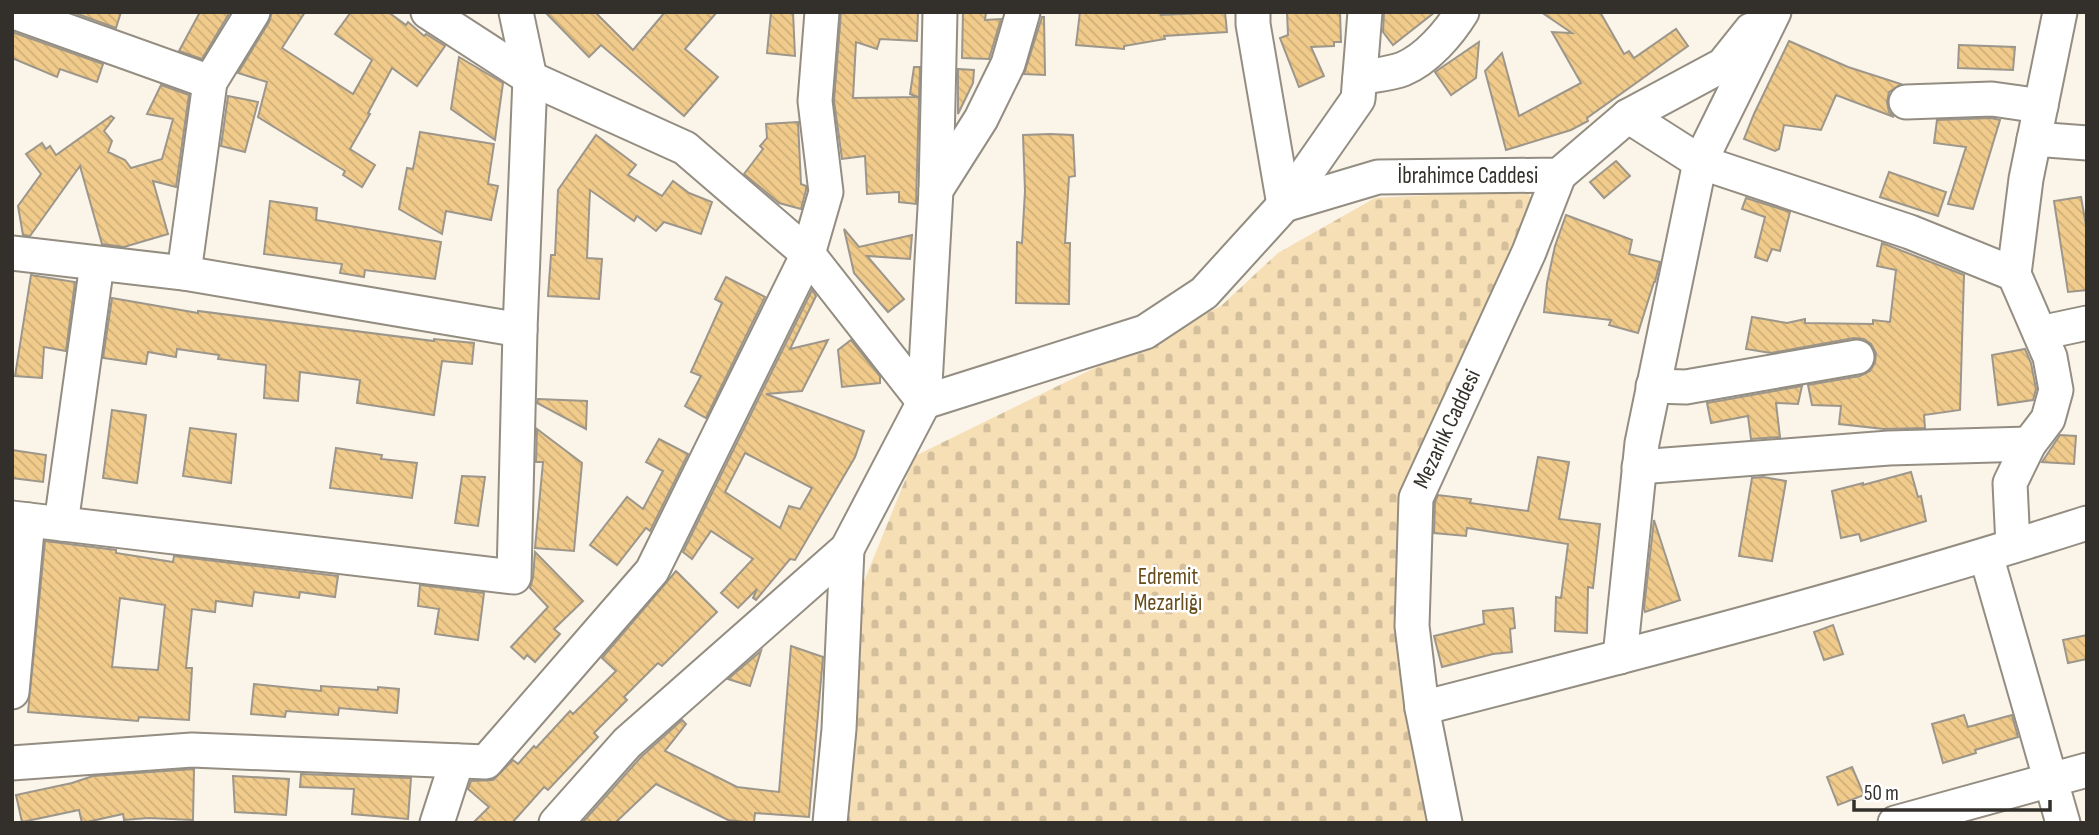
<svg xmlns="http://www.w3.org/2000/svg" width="2099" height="835" font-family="'Sofia Sans Condensed',sans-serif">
<defs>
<pattern id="cemetery-stones" width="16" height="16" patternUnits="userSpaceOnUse" patternTransform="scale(1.75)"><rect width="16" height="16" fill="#f6deb5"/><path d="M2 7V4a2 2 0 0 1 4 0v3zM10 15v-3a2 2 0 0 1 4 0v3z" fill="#d3bf9c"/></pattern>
<pattern id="building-back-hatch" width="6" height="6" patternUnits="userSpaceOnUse" patternTransform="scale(1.75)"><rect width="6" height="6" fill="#f1cb8b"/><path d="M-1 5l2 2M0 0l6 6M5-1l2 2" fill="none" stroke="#cfaf78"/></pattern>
</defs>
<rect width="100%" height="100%" fill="#fbf4e8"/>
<path fill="url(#cemetery-stones)" d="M1527,190L1534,204L1400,493V619L1431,823H846L863,584L915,456L1221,306L1278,253L1375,198Z"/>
<g fill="url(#building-back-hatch)" stroke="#9d968b" stroke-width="2" fill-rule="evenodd">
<path d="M72,12H121L116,28Z"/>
<path d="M200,12H230L202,59L179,51Z"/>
<path d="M272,12H305L282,48L353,94L372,60L335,34L351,12H388L406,25L408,22L424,36L426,34L445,46L417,86L392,68L368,113L370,114L350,149L375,165L362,187L343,175L345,171L258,117L267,82L238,73L269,22Z"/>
<path d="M545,12H595L633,50L665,12H717L685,49L718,77L684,116L601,45L589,57Z"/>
<path d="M771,12H793L795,56L767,53Z"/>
<path d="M841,12H918L917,41L880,39L877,49L856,42L853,98L918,97L910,94L914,67H920L916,204L899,202V192L867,194L865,156L842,159L834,101Z"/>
<path d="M963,12H986L985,20L1001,19L989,59L962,58Z"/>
<path d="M1080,12H1161V15L1225,12L1227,32L1164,36L1165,39L1124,46V49L1076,45Z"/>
<path d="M1287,12H1340L1341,42H1334V46L1311,47L1324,76L1299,87L1280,38L1288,35Z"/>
<path d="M1384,12H1435L1393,45L1383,32Z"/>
<path d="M1541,12H1600L1624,54L1629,51L1634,58L1676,29L1688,46L1587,118L1588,121L1571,130L1506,150L1485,71L1502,53L1519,116L1581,83L1552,32L1572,33Z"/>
<path d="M1042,17H1044L1045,75L1024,74Z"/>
<path d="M12,32L103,64L97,82L60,69L57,77L12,58Z"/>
<path d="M1789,41L1848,67L1901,84L1889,92L1887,102L1889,112L1894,117L1836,95L1821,130L1784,125L1779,149L1775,151L1744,139L1754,114Z"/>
<path d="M1479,42L1476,78L1451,95L1435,72Z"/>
<path d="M1959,45L2015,47L2013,70L1958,68Z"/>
<path d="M459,57L503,83L495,140L451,109Z"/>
<path d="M958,69L974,70L973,83L958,114Z"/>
<path d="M161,85L189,95L176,187L153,181L168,234L124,247L102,244L80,166L30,236L23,235L18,206L41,174L26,154L42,143L46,149L50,146L56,155L111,116L114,118L104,131L112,141L108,152L125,160L131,168L162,159L173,119L147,114Z"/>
<path d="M228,96L258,102L245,152L221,146Z"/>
<path d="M1991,118L2000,120L1973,209L1948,204L1966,147L1934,143L1937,120Z"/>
<path d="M798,122L801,184L806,186V190L801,209L779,203L744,174L763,149L760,146L767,138L766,124Z"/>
<path d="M420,132L494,144L488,184L498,186L491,220L446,211L442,234L399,209L407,168L413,169Z"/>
<path d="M1050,134L1073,135L1075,176L1069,177L1065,243H1070L1069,304L1016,303L1017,242L1022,243L1025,191L1023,135Z"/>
<path d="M596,135L636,165L628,175L662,196L673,181L689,193L712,202L701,234L664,222L656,231L637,216L634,221L590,190L587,258L602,259L599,299L548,296L551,255H555L558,190Z"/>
<path d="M1616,161L1630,176L1604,198L1590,182Z"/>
<path d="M1889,172L1946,192L1938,216L1880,197Z"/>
<path d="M2081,197L2087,231V290L2068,292L2054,201Z"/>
<path d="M1746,198L1790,212L1780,251L1772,249L1767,261L1755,257L1765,217L1742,209Z"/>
<path d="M270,201L317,208L316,220L441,242L435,279L365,270L364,277L340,273L342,264L264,254Z"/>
<path d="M1566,215L1632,240L1629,254L1660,262L1655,282H1654L1638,333L1609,325L1611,320L1544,312L1547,283L1555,246Z"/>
<path d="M844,229L859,247L912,235L910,259L867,256L904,299L888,312L854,273Z"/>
<path d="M1882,243L1964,275L1960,410L1924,415L1925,428L1884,429L1839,424L1841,406L1812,405L1808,385L1860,376L1870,371L1875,363L1876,353L1871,344L1864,339L1854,338L1771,353L1746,349L1752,317L1787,323L1805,319V323L1873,324V320L1890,322L1896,270L1877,266Z"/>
<path d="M31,275L75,282L66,351L44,347L42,378L15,376Z"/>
<path d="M726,277L765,297L706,418L685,406L701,376L691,372L722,303L715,299Z"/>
<path d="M812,290L816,296L790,349L828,340L802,391L766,394L864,431L855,457L795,560L790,559L756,600L753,598L757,589L738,608L721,593L753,559L711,531L692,559L683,552ZM745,453L812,488L800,509L789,506L780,528L725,492Z"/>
<path d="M112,298L198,313V311L434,341V339L474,343L472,364L442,361L434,415L357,403L360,380L300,372L298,401L264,398L266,365L218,359L219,355L177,349L176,357L148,352L146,364L103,358Z"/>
<path d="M851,340L880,376V383L842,387L838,350Z"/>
<path d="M2025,349L2031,363L2036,389L2033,400L1998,405L1992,355Z"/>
<path d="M1802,386L1798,404L1776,403L1780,437L1751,439L1748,416L1711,423L1707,403Z"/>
<path d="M538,399L587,401L586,429L537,403Z"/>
<path d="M112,410L146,415L137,483L103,478Z"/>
<path d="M190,428L236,434L231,483L183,476Z"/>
<path d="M537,429L582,463L574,551L535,548L543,462H536Z"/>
<path d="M2060,435L2076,436L2074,464L2042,462Z"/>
<path d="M659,439L688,454L650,531L646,528L617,565L590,545L627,497L643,509L663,471L646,462Z"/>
<path d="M336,448L382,455L381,459L417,463L412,498L330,488Z"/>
<path d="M12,450L46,455L43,482L12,478Z"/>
<path d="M1538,457L1569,462L1559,519L1600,524L1593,588L1588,587L1587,633L1555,631L1556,597L1561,598L1568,544L1467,528L1466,536L1434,533L1435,502L1438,495L1471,499L1470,503L1528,511Z"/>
<path d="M1911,472L1918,497L1921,496L1926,521L1861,541L1859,534L1841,538L1832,491L1863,483V485Z"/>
<path d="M462,476L485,477L478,526L455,523Z"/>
<path d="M1763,477L1786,481L1772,561L1739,556L1752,478Z"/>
<path d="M1654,520L1680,600L1645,612L1644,608Z"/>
<path d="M45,541L116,550V553L173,562L174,556L338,576L335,597L300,592L299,598L254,592L252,606L216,601L215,612L192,609L186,668H192L189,720L139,717L138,721L28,712ZM120,598L165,605L158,670L112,667Z"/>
<path d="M535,552L583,601L554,629L560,634L535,662L527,655L524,659L511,647L548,607L530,588L533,577Z"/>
<path d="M676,571L717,612L662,666L658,663L624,697L627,700L594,733L598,737L548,790L544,787L512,823H473L489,807L468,789L471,781L493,780L513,760L518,764L534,746L536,748L570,711L573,714L616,671L602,658Z"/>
<path d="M420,585L484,593L478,640L435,634L439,609L418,606Z"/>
<path d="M1513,608L1515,628L1510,629L1512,652L1493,654L1442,667L1434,636L1484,624L1483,611Z"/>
<path d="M1833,625L1843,654L1824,660L1814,632Z"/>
<path d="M2087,635V659L2068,663L2063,640Z"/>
<path d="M791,646L823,657L809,817L755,813L754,823L728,820L656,784L615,823H582L641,757L682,720L686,724L665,751L737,787L779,792Z"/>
<path d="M761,651L750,686L728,679Z"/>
<path d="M254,684L321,691V686L378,690V687L399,689L397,713L339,708L338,715L286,711L285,717L251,714Z"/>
<path d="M1964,715L1968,727L2012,715L2018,737L1975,750L1976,753L1943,763L1932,724Z"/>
<path d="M1852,767L1864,795L1838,805L1827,777Z"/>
<path d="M194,769L193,820L148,818L124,820L123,814L82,823L79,810L22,822L16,795L72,783L93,776Z"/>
<path d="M301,774L411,778L408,819L352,814L354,789L300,787Z"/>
<path d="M233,776L289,779L286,815L235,812Z"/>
</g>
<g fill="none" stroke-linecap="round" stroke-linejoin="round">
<g stroke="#938d82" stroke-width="37">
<g id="minor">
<path d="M14,12L210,82"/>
<path d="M428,12L530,78L685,148L808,254L924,402"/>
<path d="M1253,12V24L1284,205"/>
<path d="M1360,78C1373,75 1390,74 1403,69C1427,59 1449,33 1462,12"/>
<path d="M1906,102L1992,99L2041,106"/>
<path d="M1628,116L1700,162L1910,232L2014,274"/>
<path d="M2034,139L2087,143"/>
<path d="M936,190L981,119L1008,64L1023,12"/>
<path d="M1284,205L1378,177L1559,175L1628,116L1723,65L1751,30"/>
<path d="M12,253L184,273L520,330"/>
<path d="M184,273L210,82L253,12"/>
<path d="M2040,333L2087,323"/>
<path d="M1653,386L1686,387L1857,357"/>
<path d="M924,402L1145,332L1204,293L1284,205L1358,99L1365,12"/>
<path d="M1639,467L1889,448L2029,444"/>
<path d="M12,518L514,577L520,330L530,78L516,12"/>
<path d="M61,524L97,264"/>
<path d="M2013,546L2010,483L2029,444L2048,419L2056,390L2050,357L2014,274L2026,179L2060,12"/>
<path d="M1986,555L2063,823"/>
<path d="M1620,657L1642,443L1700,162L1774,12"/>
<path d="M12,692L28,520"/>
<path d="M1422,708C1645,651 1868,593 2087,523"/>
<path d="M12,763L192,750L486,762L652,571L808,254L826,192L815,101L822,12"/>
<path d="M437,823L457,761"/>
<path d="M556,823L627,743L847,549L924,402L936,190L940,12"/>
<path d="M830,823L839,729L847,549"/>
<path d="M1445,823L1422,708L1412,626L1416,498L1529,252L1559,175"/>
<path d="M1895,823L2087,770"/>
</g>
</g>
<use href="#minor" stroke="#fff" stroke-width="33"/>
</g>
<g text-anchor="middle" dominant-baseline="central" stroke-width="5" stroke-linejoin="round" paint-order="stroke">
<g font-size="23" fill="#33302b" stroke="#fff">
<text x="1468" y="176">İbrahimce Caddesi</text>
<text transform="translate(1447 429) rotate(-65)">Mezarlık Caddesi</text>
</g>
<g font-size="23" fill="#664c1b" stroke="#fff">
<text x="1168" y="577">Edremit<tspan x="1168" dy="26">Mezarlığı</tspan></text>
</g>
</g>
<rect width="2099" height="835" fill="none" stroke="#33302b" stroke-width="28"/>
<path d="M1854 800v10h196v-10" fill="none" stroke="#33302b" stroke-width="3.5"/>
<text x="1864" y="800" font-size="21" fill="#33302b" stroke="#ffffff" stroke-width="5" paint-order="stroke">50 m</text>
</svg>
